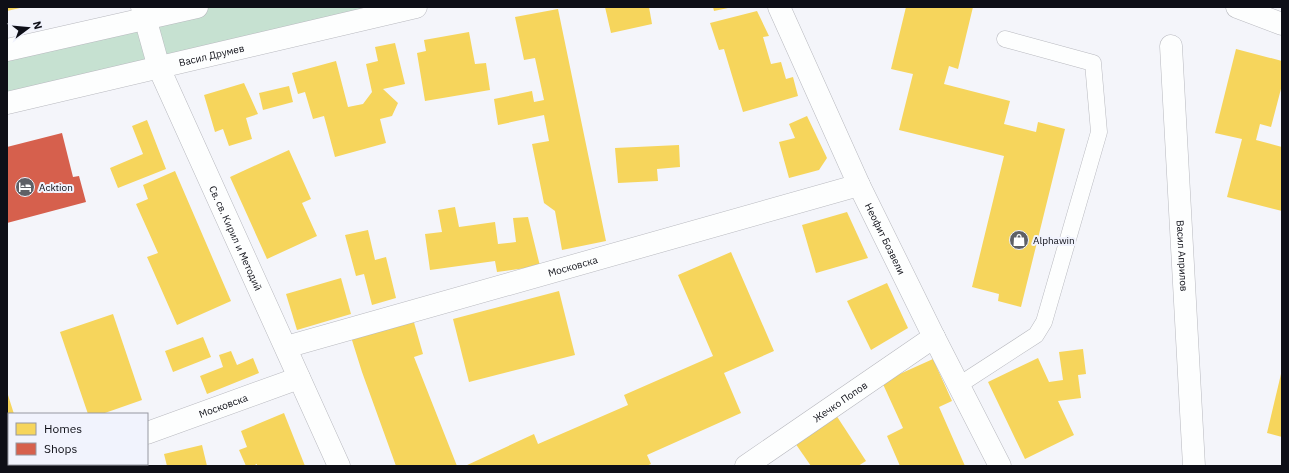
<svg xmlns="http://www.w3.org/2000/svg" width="1289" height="473" font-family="'IBM Plex Sans',sans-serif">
<rect width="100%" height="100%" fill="#f4f5fa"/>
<path fill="#c6e1d1" d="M197,7H416L7,103V50Z"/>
<g fill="#f6d55c">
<path d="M7,7H20V8L7,11Z"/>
<path d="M605,7H649L652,24L611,33Z"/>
<path d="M713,7H728V8L714,11Z"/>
<path d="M906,7H973L958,69L949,66L944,84L1010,101L1004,124L1036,132L1038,122L1065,129L1021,307L998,301L999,294L972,287L1004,156L899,130L913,74L891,69Z"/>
<path d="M558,9L606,241L562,250L555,211L544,203L532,144L549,141L544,115L498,125L494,99L532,91L534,102L544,100L535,58L524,60L515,17Z"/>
<path d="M757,11L769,36L763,37L771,64L781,62L786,79L793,77L798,96L743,112L724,49L719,50L710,23Z"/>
<path d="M469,32L475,64L486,63L490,90L425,101L417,53L426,51L424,40Z"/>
<path d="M395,43L405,84L383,89L398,103L392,116L380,119L386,143L335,157L324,116L313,119L305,92L298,94L292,73L336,61L348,107L363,104L372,92L366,64L378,61L375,47Z"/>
<path d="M1236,49L1282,61V85L1271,127L1260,124L1256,140L1282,147V211L1227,197L1242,139L1215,133Z"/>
<path d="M244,83L258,114L246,118L252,139L229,146L223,129L215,132L204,95Z"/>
<path d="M289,86L293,102L263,110L259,93Z"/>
<path d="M807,116L827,158L819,170L789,178L779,142L795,138L789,124Z"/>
<path d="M147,120L166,169L118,188L110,168L143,154L132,126Z"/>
<path d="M679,145L680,167L657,169L658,181L618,183L615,148Z"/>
<path d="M289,150L311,199L302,203L317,236L267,259L230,177Z"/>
<path d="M175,171L231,301L177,325L147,257L158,253L136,204L148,199L143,185Z"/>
<path d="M455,207L459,227L495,222L498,244L516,242L513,218L528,217L540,266L497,272L495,261L430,270L425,234L442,232L438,210Z"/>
<path d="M847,212L868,258L816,273L802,225Z"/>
<path d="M368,230L375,260L386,257L396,298L372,305L364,274L356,276L345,235Z"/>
<path d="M731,252L774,351L724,373L741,413L647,455L651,464L646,466H465L534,434L538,444L628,405L624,395L713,356L678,275Z"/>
<path d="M341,278L351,314L297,330L286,294Z"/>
<path d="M887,283L908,328L871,350L847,301Z"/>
<path d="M559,291L575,355L469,382L453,319Z"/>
<path d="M113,314L142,400L102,414H88L60,332Z"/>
<path d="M413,319L423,354L414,357L457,466H396L362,372L351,337Z"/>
<path d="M203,337L211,357L173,372L165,351Z"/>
<path d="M1083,349L1086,374L1078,375L1081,398L1058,401L1074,435L1025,459L988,382L1038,358L1049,382L1063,380L1059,352Z"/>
<path d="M231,351L237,365L253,358L259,373L207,394L200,376L223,367L219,355Z"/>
<path d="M933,359L952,401L939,407L965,466H900L887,436L903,428L882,382Z"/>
<path d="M1281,374H1282V437L1267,433Z"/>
<path d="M8,395L14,414H9V454H7V396Z"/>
<path d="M284,413L305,466H257V464L252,466H246L239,450L247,447L241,431Z"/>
<path d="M836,415L866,461L858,466H811L795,443Z"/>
<path d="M202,445L207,466H167L164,454Z"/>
</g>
<path fill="#d6604d" d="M62,133L73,177L79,176L86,202L7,223V147Z"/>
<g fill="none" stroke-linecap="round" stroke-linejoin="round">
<g stroke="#b8b9bf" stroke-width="17">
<path id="lane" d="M959,385L1036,335L1044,322L1099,132L1093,63L1005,39"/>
</g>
<g stroke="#b8b9bf" stroke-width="23">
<g id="street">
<path id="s1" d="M142,7L159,68L339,466"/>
<path id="s2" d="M779,7L859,185L934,337L1000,466"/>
<path id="s3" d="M1171,46L1194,466"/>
<path id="s4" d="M286,347L859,185"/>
<path id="s5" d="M147,433L299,378"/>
<path d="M55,466L61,464"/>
<path id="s6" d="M746,466L934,337"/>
</g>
</g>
<g stroke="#b8b9bf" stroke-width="23">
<g id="secondary">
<path d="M1237,7L1282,24"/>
<path d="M7,50L197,7"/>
<path id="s7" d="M7,103L416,7"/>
</g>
</g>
<use href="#lane" stroke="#fdfefe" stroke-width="16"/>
<use href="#street" stroke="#fdfefe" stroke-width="22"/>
<use href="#secondary" stroke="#fdfefe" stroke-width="22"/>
</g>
<defs>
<g id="hotel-disc" transform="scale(1)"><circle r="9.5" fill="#5e6066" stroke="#f1f3fd"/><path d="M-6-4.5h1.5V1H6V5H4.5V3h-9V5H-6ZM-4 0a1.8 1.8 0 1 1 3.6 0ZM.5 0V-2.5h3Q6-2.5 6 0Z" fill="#fff"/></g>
<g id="shop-disc" transform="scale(1)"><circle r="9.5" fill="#5e6066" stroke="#f1f3fd"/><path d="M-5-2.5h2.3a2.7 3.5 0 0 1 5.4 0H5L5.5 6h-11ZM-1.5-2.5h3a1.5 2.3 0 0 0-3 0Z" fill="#fff"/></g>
</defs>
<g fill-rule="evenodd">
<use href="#hotel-disc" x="25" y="187"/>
<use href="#shop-disc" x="1019" y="240"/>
</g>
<g text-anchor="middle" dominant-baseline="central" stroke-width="4" stroke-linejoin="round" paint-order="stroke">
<g font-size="10" fill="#0e0f17" stroke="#f1f3fd">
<text stroke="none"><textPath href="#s7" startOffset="210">Васил Друмев</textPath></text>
<text stroke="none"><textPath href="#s1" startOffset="250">Св. св. Кирил и Методий</textPath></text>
<text stroke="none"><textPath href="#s2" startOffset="255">Неофит Бозвели</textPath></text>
<text stroke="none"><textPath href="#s3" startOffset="210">Васил Априлов</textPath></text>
<text stroke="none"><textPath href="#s4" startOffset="298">Московска</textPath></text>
<text stroke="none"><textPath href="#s6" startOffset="114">Жечко Попов</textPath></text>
<text stroke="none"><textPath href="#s5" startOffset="81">Московска</textPath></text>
</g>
<g font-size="10" fill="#0e0f17" stroke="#f1f3fd" text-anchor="start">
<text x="39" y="187">Acktion</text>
<text x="1033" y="240">Alphawin</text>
</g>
</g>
<rect width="1289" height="473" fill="none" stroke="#0e0f17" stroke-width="16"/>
<rect x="8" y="413" width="140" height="52" fill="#f1f3fd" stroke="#9698a1"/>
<rect x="16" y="423" width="20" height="12" fill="#f6d55c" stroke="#9698a1"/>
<text x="44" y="433" font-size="12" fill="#0e0f17">Homes</text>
<rect x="16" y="443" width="20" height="12" fill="#d6604d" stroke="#9698a1"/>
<text x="44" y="453" font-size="12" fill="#0e0f17">Shops</text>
<g transform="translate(28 28) rotate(74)" stroke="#f1f3fd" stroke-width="3" paint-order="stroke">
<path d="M0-3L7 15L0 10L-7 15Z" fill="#0e0f17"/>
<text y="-6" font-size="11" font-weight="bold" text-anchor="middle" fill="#0e0f17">N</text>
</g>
</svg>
